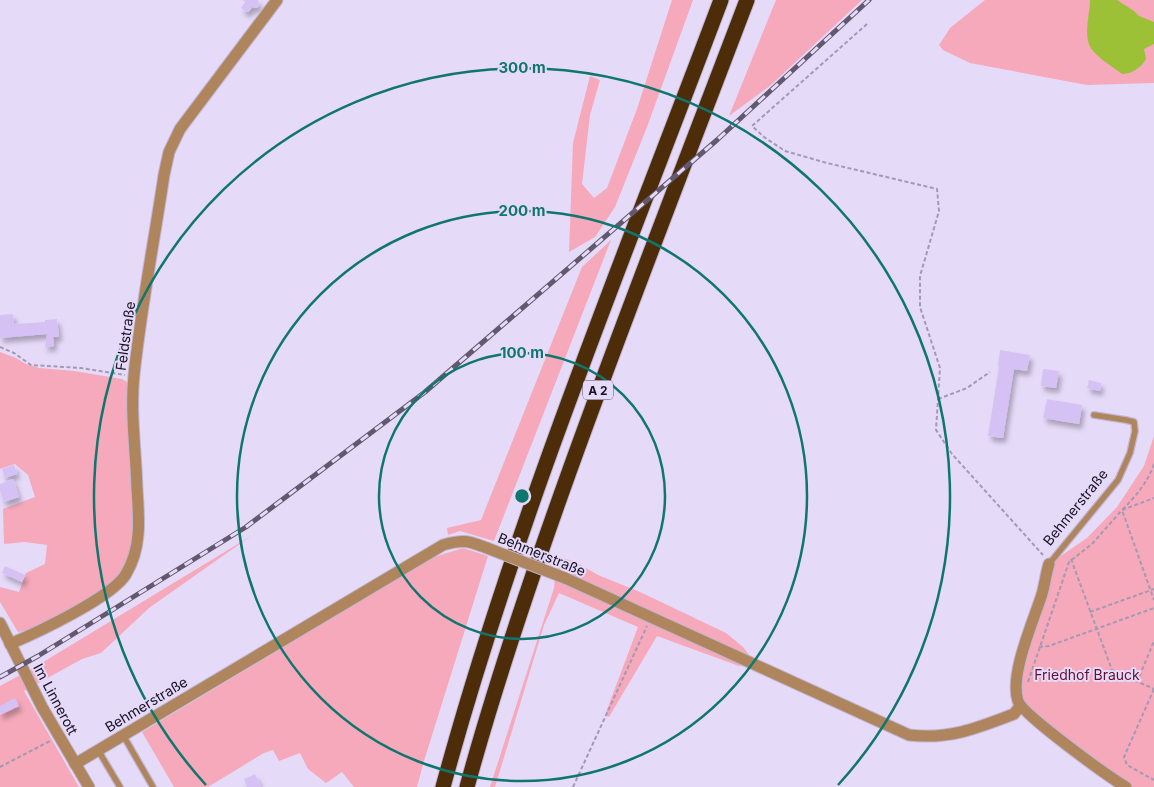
<svg xmlns="http://www.w3.org/2000/svg" width="1154" height="787" font-family="Inter,sans-serif">
<defs>
<filter id="shadow"><feDropShadow dx="3" dy="5" stdDeviation="2.5" flood-color="#0004"/></filter>
</defs>
<rect width="100%" height="100%" fill="#e6daf9"/>
<g fill="#f5a9bb">
<path d="M672,0H693L647,127L615,207L595,237L569,252L573,143L590,76L600,80L590,115L582,184L594,198L607,188L637,109Z"/>
<path d="M776,0H862L771,85L729,116Z"/>
<path d="M985,0H1154V83L1087,85L970,63L943,50L939,45L950,28Z"/>
<path d="M611,240L494,541L460,531L448,535L447,528L481,520L582,267Z"/>
<path d="M0,352L16,358L26,364L39,368L74,371L122,379L130,384L136,528L127,565L105,591L27,631L18,632L0,602V587L19,592L26,573L45,564L47,545L25,542L4,544L3,509L35,497L28,475L15,464L0,469Z"/>
<path d="M1154,436V787H1126L1021,705L1017,675L1049,564L1087,538L1117,507L1144,466Z"/>
<path d="M251,536L149,608L101,653L82,659L24,691L79,787H0V686L35,667Z"/>
<path d="M463,548L488,556L424,761L417,787H354L342,772L326,783L308,769L300,753L279,761L273,750L264,753L208,787H174L142,732L434,557Z"/>
<path d="M557,557L574,561L598,575L640,592L726,633L743,647L756,664L739,666L657,636L609,717L605,715L638,627L559,593L544,625L495,787H490L554,588Z"/>
</g>
<path fill="#9cc137" d="M1090,0H1117L1134,11L1139,16L1154,22V44L1144,49L1146,59C1141,68 1131,74 1122,74C1113,67 1101,60 1093,51C1082,38 1090,15 1090,0Z"/>
<g fill="#d6c1f5" filter="url(#shadow)">
<path d="M243,0H258L259,5L257,8L252,7L249,11L246,12L241,8L245,2Z"/>
<path d="M13,314L14,324L45,322V320L57,319L59,337H53L54,346L45,347L47,334L0,338V315Z"/>
<path d="M1000,350L1030,355L1027,371L1014,369L1003,438L988,436L999,367L998,366Z"/>
<path d="M1043,369L1059,371L1056,388L1041,386Z"/>
<path d="M1089,380L1101,383L1100,391L1087,388Z"/>
<path d="M1047,399L1082,405L1079,424L1043,418Z"/>
<path d="M14,465L17,474L5,478L2,469Z"/>
<path d="M13,479L19,497L4,502L0,490V484Z"/>
<path d="M5,566L25,575L22,582L2,573Z"/>
<path d="M15,698L19,706L0,715V706Z"/>
<path d="M255,774L261,787H247L244,779Z"/>
</g>
<g fill="none" stroke-linecap="round" stroke-linejoin="round">
<g stroke="#c1b6d2" stroke-width="8">
<g id="lane">
<path d="M1049,564L1118,480L1130,453L1135,431L1134,422L1126,420L1094,415"/>
<path d="M123,735L153,787"/>
<path d="M98,750L120,787"/>
</g>
</g>
<g stroke="#c1b6d2" stroke-width="13">
<g id="street">
<path d="M1049,564C1046,573 1045,584 1042,594C1034,620 1009,675 1018,701C1023,715 1109,777 1126,787"/>
<path d="M565,578L909,735C948,740 978,728 1014,714L1020,706"/>
<path d="M0,623L42,707L89,787"/>
<path d="M10,644C36,633 113,597 126,574C142,547 139,518 137,489C136,451 130,412 134,375C141,308 154,242 164,175L169,152L180,129L277,0"/>
<path d="M75,764L443,545C464,539 468,541 487,548"/>
</g>
</g>
<g stroke="#c1b6d2" stroke-width="17">
<g id="highway">
<path d="M443,787C516,518 623,261 721,0"/>
<path d="M467,787C496,681 531,578 568,475C625,316 687,158 747,0"/>
</g>
</g>
<g stroke="#a499b4" stroke-width="2" stroke-dasharray="4 2.5" stroke-linecap="butt">
<path d="M867,24L752,126L764,137L785,151L827,163L937,189L939,211L920,276V307L940,368L936,430L952,454L1043,555"/>
<path d="M0,347L14,353L31,365L81,368L125,375"/>
<path d="M938,399L967,388L990,372"/>
<path d="M1154,464C1148,482 1136,496 1122,510L1154,600"/>
<path d="M1071,559L1112,670L1154,689"/>
<path d="M1090,612L1154,589"/>
<path d="M1039,647L1049,646L1154,608"/>
<path d="M1028,682L1069,562L1092,544L1122,510L1154,498"/>
<path d="M1137,682L1154,641"/>
<path d="M1154,689L1124,757L1127,765L1154,780"/>
<path d="M0,767L50,741"/>
<path d="M573,787L647,626"/>
</g>
<use href="#lane" stroke="#af855e" stroke-width="5.5"/>
<use href="#street" stroke="#af855e" stroke-width="11"/>
<use href="#highway" stroke="#4c2c09" stroke-width="15"/>
<g stroke="#62596f" stroke-width="5">
<path id="rail" d="M0,677L38,656L246,527L425,392L717,140L869,0"/>
</g>
<use href="#rail" stroke="#e6daf9" stroke-width="3" stroke-dasharray="9" stroke-linecap="butt"/>
<g stroke="#c1b6d2" stroke-width="13" stroke-linecap="butt">
<path id="street-bridge" d="M487,548L565,578"/>
</g>
<use href="#street-bridge" stroke="#af855e" stroke-width="11"/>
</g>
<g fill="none" stroke="#0f766e" stroke-width="2.5">
<circle cx="522" cy="496" r="143"/>
<circle cx="522" cy="496" r="285"/>
<path d="M206 785A428 428 0 1 1 838 785"/>
</g>
<g text-anchor="middle" dominant-baseline="central" stroke-width="4" stroke-linejoin="round" paint-order="stroke">
<rect fill="#e6daf9" stroke="#564d63" stroke-width="1" x="583" y="380.5" width="30" height="19" rx="4"/>
<g font-size="12" font-weight="bold" fill="#191123">
<text x="598" y="390">A 2</text>
</g>
<g font-size="14" fill="#191123" stroke="#e6daf9">
<text transform="translate(125 336) rotate(-82)">Feldstraße</text>
<text transform="translate(1075 507) rotate(-51)">Behmerstraße</text>
<text transform="translate(542 554) rotate(22)">Behmerstraße</text>
<text transform="translate(56 699) rotate(62)">Im Linnerott</text>
<text transform="translate(146 704) rotate(-31)">Behmerstraße</text>
</g>
<g font-size="14" fill="#620f2f" stroke="#e6daf9">
<text x="1087" y="674">Friedhof Brauck</text>
</g>
</g>
<circle cx="522" cy="496" r="8" fill="#0f766e" stroke="#e6daf9" stroke-width="2.5"/>
<g font-size="15" text-anchor="middle" font-weight="bold" fill="#0f766e" stroke="#e6daf9" stroke-width="4" stroke-linejoin="round" paint-order="stroke">
<text x="522" y="73">300 m</text>
<text x="522" y="216">200 m</text>
<text x="522" y="358">100 m</text>
</g>
</svg>
